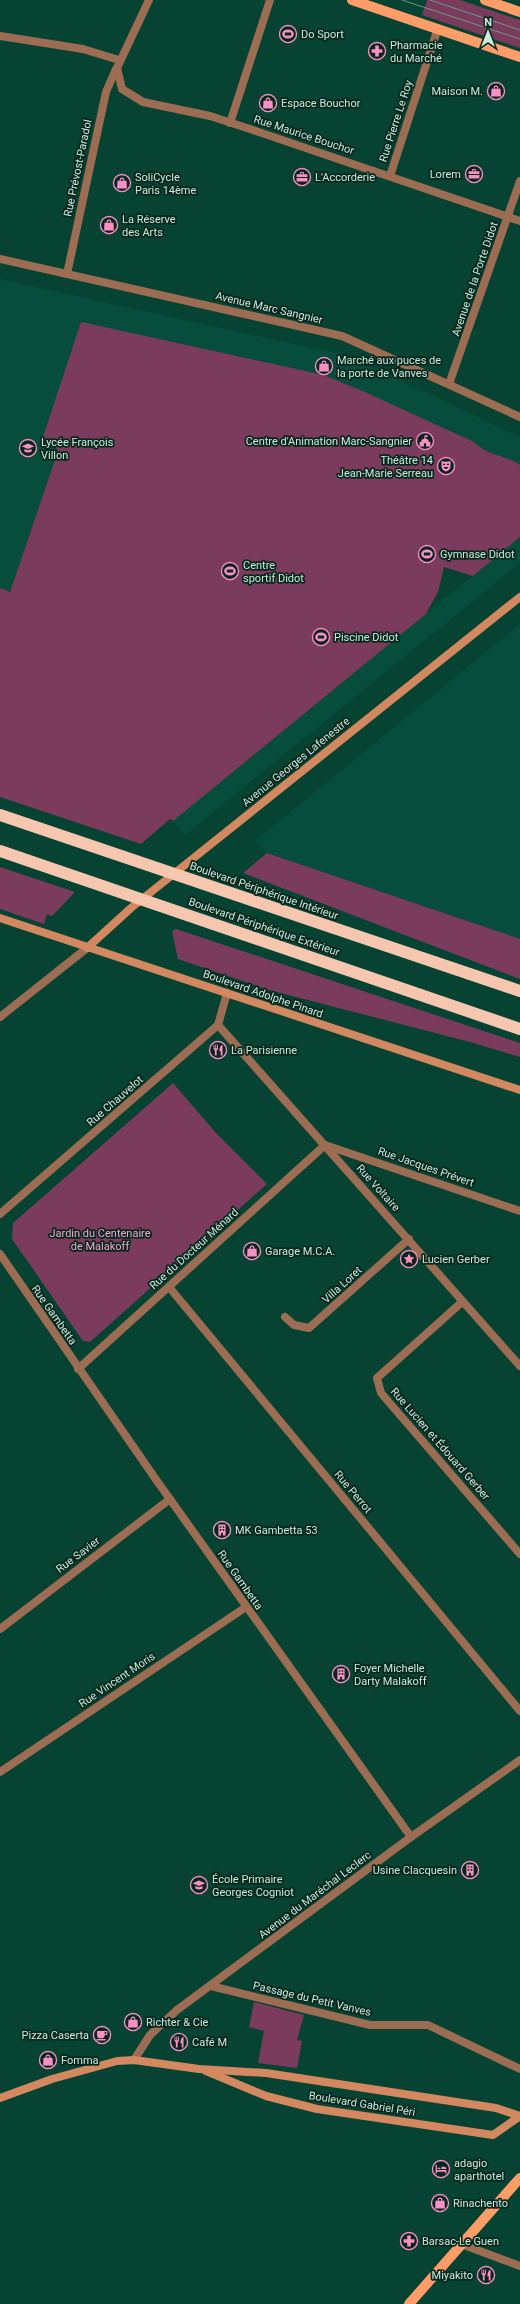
<svg xmlns="http://www.w3.org/2000/svg" width="520" height="2304" font-family="Roboto,sans-serif">
<rect width="100%" height="100%" fill="#064332"/>
<g fill="#064e3b">
<path d="M0,279L348,356L520,437V465L506,457L482,450L474,442L365,392L324,375L201,350L42,439L54,445L58,451L10,592L0,588Z"/>
<path d="M520,537V563L185,835L173,821Z"/>
<path d="M520,624V939L267,853L255,841Z"/>
</g>
<g fill="#7b3b5d">
<path d="M427,0H460L520,20V48L422,15Z"/>
<path d="M81,322L324,375L365,392L474,442C486,455 506,455 520,465V537L473,576L444,567L438,592L426,614L173,821L170,819L141,844L0,797V588L10,592L58,451L54,445L42,440Z"/>
<path d="M267,853L520,939V979L243,873Z"/>
<path d="M0,867L75,892L52,916L47,914L44,924L0,909Z"/>
<path d="M176,929L520,1043V1057L470,1042L269,990L178,959L172,931Z"/>
<path d="M173,1083L216,1133L267,1184L90,1342L83,1341L12,1239L13,1223Z"/>
<path d="M254,2002L304,2015L297,2040L302,2041L297,2068L258,2063L264,2031L249,2027Z"/>
</g>
<g fill="none" stroke-linecap="round" stroke-linejoin="round">
<g stroke="#9c6d53" stroke-width="8">
<path d="M149,0L117,68L122,89L143,102L210,116L250,129L520,221"/>
<path d="M0,36L83,49L119,60"/>
<path d="M230,123L270,0"/>
<path d="M390,176L438,28"/>
<path d="M0,259L342,336L520,417"/>
<path d="M67,274L106,92L116,69"/>
<path d="M449,384L520,181"/>
<path d="M0,1017L87,948"/>
<path d="M218,1025L520,1366"/>
<path d="M0,1214L218,1025L227,993"/>
<path d="M0,1254L157,1481L411,1837"/>
<path d="M169,1287L520,1711"/>
<path d="M462,1302L377,1378L381,1393L520,1554"/>
<path d="M285,1317L294,1325L309,1328L409,1239"/>
<path d="M78,1369L325,1145L520,1211"/>
<path d="M0,1629L170,1499"/>
<path d="M0,1772L246,1607"/>
<path d="M211,1986L370,2025H428L520,2069"/>
<path d="M134,2060L150,2035L177,2010L411,1837L520,1760"/>
<path d="M461,2244L520,2266"/>
</g>
<g stroke="#d48860" stroke-width="8">
<path d="M0,918L520,1090"/>
<path d="M87,948L131,908L520,597"/>
<path d="M206,2071L266,2096L317,2109L493,2135L520,2116"/>
<path d="M0,2098L52,2079L117,2061L134,2060L199,2069L266,2073L496,2108L520,2116"/>
</g>
<g stroke="#fe9d68" stroke-width="10">
<path d="M352,0L520,57"/>
<path d="M485,0L520,12"/>
<path d="M409,2304L520,2178"/>
</g>
<g stroke="#f6c7ae" stroke-width="12">
<path d="M0,815L520,991"/>
<path d="M0,851L520,1029"/>
</g>
<g stroke="#699989" stroke-width="1">
<path d="M402,0L520,39"/>
<path d="M430,0L520,30"/>
</g>
</g>
<defs>
<g id="stadium-ring" transform="scale(0.9)"><circle r="9.5" fill="#07261c" stroke="#fa8fc6" stroke-width="1.5"/><path d="M0-5a6.5 5 0 1 0 0 10a6.5 5 0 1 0 0-10ZM-3.5-1.8h7v3.6h-7Z" fill="#fa8fc6"/></g>
<g id="pharmacy-ring" transform="scale(0.9)"><circle r="9.5" fill="#07261c" stroke="#fa8fc6" stroke-width="1.5"/><path d="M-2-6h4v4h4v4h-4v4h-4v-4h-4v-4h4Z" fill="#fa8fc6"/></g>
<g id="shop-ring" transform="scale(0.9)"><circle r="9.5" fill="#07261c" stroke="#fa8fc6" stroke-width="1.5"/><path d="M-5-2.5h2.3a2.7 3.5 0 0 1 5.4 0H5L5.5 6h-11ZM-1.5-2.5h3a1.5 2.3 0 0 0-3 0Z" fill="#fa8fc6"/></g>
<g id="office-ring" transform="scale(0.9)"><circle r="9.5" fill="#07261c" stroke="#fa8fc6" stroke-width="1.5"/><path d="M-6-3h4V-5.5h4V-3h4V5H-6ZM-1-4.5V-3h2v-1.5ZM-6 0V1H6V0Z" fill="#fa8fc6"/></g>
<g id="civic-ring" transform="scale(0.9)"><circle r="9.5" fill="#07261c" stroke="#fa8fc6" stroke-width="1.5"/><path d="M-.6-6.5H3V-4.5H.6V-3L4-1V1h2V6H-6V1h2V-1L-.6-3ZM-1.2 2.5V6h2.4V2.5Z" fill="#fa8fc6"/></g>
<g id="school-ring" transform="scale(0.9)"><circle r="9.5" fill="#07261c" stroke="#fa8fc6" stroke-width="1.5"/><path d="M0-5L7-2L0 1L-7-2ZM-4 1L0 2.5L4 1V4Q0 6-4 4Z" fill="#fa8fc6"/></g>
<g id="theatre-ring" transform="scale(0.9)"><circle r="9.5" fill="#07261c" stroke="#fa8fc6" stroke-width="1.5"/><path d="M-5-5.5Q0-4 5-5.5V0Q5 5 0 6Q-5 5-5 0ZM-3.3-2.5H-1v1.5H-3.3ZM1-2.5H3.3v1.5H1ZM-2.8 1Q0 5.5 2.8 1Z" fill="#fa8fc6"/></g>
<g id="restaurant-ring" transform="scale(0.9)"><circle r="9.5" fill="#07261c" stroke="#fa8fc6" stroke-width="1.5"/><path d="M-5-6h1v4h1v-4h1v4h1v-4h1v5L-1.5 .5V6h-2V.5L-5-1ZM5-6V6H3V1.5H1.5Q1.5-4 5-6Z" fill="#fa8fc6"/></g>
<g id="sight-ring" transform="scale(0.9)"><circle r="9.5" fill="#07261c" stroke="#fa8fc6" stroke-width="1.5"/><path d="M0-6L1.8-2.2L6-1.7L2.9 1.2L3.7 5.4L0 3.3L-3.7 5.4L-2.9 1.2L-6-1.7L-1.8-2.2Z" fill="#fa8fc6"/></g>
<g id="building-ring" transform="scale(0.9)"><circle r="9.5" fill="#07261c" stroke="#fa8fc6" stroke-width="1.5"/><path d="M-4-6H4V6H1V3H-1V6H-4ZM-2.5-4.3h1.7v1.8h-1.7ZM.8-4.3h1.7v1.8H.8ZM-2.5-1h1.7V.8h-1.7ZM.8-1h1.7V.8H.8Z" fill="#fa8fc6"/></g>
<g id="cafe-ring" transform="scale(0.9)"><circle r="9.5" fill="#07261c" stroke="#fa8fc6" stroke-width="1.5"/><path d="M-5.5-4.5H6V0H3Q3 3.5 0 3.5H-2.5Q-5.5 3.5-5.5 0ZM3-3.2v2h1.7v-2ZM-6 4.5H4V6H-6Z" fill="#fa8fc6"/></g>
<g id="hotel-ring" transform="scale(0.9)"><circle r="9.5" fill="#07261c" stroke="#fa8fc6" stroke-width="1.5"/><path d="M-6-4.5h1.5V1H6V5H4.5V3h-9V5H-6ZM-4 0a1.8 1.8 0 1 1 3.6 0ZM.5 0V-2.5h3Q6-2.5 6 0Z" fill="#fa8fc6"/></g>
</defs>
<g fill-rule="evenodd">
<use href="#stadium-ring" x="288" y="34"/>
<use href="#pharmacy-ring" x="377" y="51"/>
<use href="#shop-ring" x="496" y="91"/>
<use href="#shop-ring" x="268" y="103"/>
<use href="#office-ring" x="474" y="174"/>
<use href="#office-ring" x="302" y="177"/>
<use href="#shop-ring" x="122" y="183"/>
<use href="#shop-ring" x="109" y="225"/>
<use href="#shop-ring" x="324" y="366"/>
<use href="#civic-ring" x="425" y="441"/>
<use href="#school-ring" x="28" y="448"/>
<use href="#theatre-ring" x="446" y="466"/>
<use href="#stadium-ring" x="427" y="554"/>
<use href="#stadium-ring" x="230" y="571"/>
<use href="#stadium-ring" x="321" y="637"/>
<use href="#restaurant-ring" x="218" y="1050"/>
<use href="#shop-ring" x="252" y="1251"/>
<use href="#sight-ring" x="409" y="1259"/>
<use href="#building-ring" x="222" y="1530"/>
<use href="#building-ring" x="341" y="1674"/>
<use href="#building-ring" x="470" y="1870"/>
<use href="#school-ring" x="199" y="1885"/>
<use href="#shop-ring" x="133" y="2022"/>
<use href="#cafe-ring" x="102" y="2035"/>
<use href="#restaurant-ring" x="179" y="2042"/>
<use href="#shop-ring" x="48" y="2060"/>
<use href="#hotel-ring" x="441" y="2169"/>
<use href="#shop-ring" x="440" y="2203"/>
<use href="#pharmacy-ring" x="409" y="2241"/>
<use href="#restaurant-ring" x="486" y="2275"/>
</g>
<g text-anchor="middle" dominant-baseline="central" stroke-width="3.5" stroke-linejoin="round" paint-order="stroke">
<g font-size="11" fill="#caecde" stroke="#07261c" text-anchor="start">
<text x="301" y="34">Do Sport</text>
<text x="390" y="45">Pharmacie<tspan x="390" dy="13">du Marché</tspan></text>
<text x="483" y="91" text-anchor="end">Maison M.</text>
<text x="281" y="103">Espace Bouchor</text>
<text x="461" y="174" text-anchor="end">Lorem</text>
<text x="135" y="177">SoliCycle<tspan x="135" dy="13">Paris 14ème</tspan></text>
<text x="315" y="177">L'Accorderie</text>
<text x="122" y="219">La Réserve<tspan x="122" dy="13">des Arts</tspan></text>
<text x="337" y="360">Marché aux puces de<tspan x="337" dy="13">la porte de Vanves</tspan></text>
<text x="412" y="441" text-anchor="end">Centre d'Animation Marc-Sangnier</text>
<text x="41" y="442">Lycée François<tspan x="41" dy="13">Villon</tspan></text>
<text x="433" y="460" text-anchor="end">Théâtre 14<tspan x="433" dy="13">Jean-Marie Serreau</tspan></text>
<text x="440" y="554">Gymnase Didot</text>
<text x="243" y="565">Centre<tspan x="243" dy="13">sportif Didot</tspan></text>
<text x="334" y="637">Piscine Didot</text>
<text x="231" y="1050">La Parisienne</text>
<text x="265" y="1251">Garage M.C.A.</text>
<text x="422" y="1259">Lucien Gerber</text>
<text x="235" y="1530">MK Gambetta 53</text>
<text x="354" y="1668">Foyer Michelle<tspan x="354" dy="13">Darty Malakoff</tspan></text>
<text x="457" y="1870" text-anchor="end">Usine Clacquesin</text>
<text x="212" y="1879">École Primaire<tspan x="212" dy="13">Georges Cogniot</tspan></text>
<text x="146" y="2022">Richter &amp; Cie</text>
<text x="89" y="2035" text-anchor="end">Pizza Caserta</text>
<text x="192" y="2042">Café M</text>
<text x="61" y="2060">Fomma</text>
<text x="454" y="2163">adagio<tspan x="454" dy="13">aparthotel</tspan></text>
<text x="453" y="2203">Rinachento</text>
<text x="422" y="2241">Barsac-Le Guen</text>
<text x="473" y="2275" text-anchor="end">Miyakito</text>
</g>
<g font-size="11" fill="#caecde" stroke="#07261c">
<text transform="translate(396 121) rotate(-72)">Rue Pierre Le Roy</text>
<text transform="translate(304 135) rotate(18)">Rue Maurice Bouchor</text>
<text transform="translate(78 168) rotate(-78)">Rue Prévost-Paradol</text>
<text transform="translate(475 279) rotate(-71)">Avenue de la Porte Didot</text>
<text transform="translate(269 308) rotate(13)">Avenue Marc Sangnier</text>
<text transform="translate(296 762) rotate(-39)">Avenue Georges Lafenestre</text>
<text transform="translate(264 891) rotate(19)">Boulevard Périphérique Intérieur</text>
<text transform="translate(264 927) rotate(19)">Boulevard Périphérique Extérieur</text>
<text transform="translate(263 994) rotate(19)">Boulevard Adolphe Pinard</text>
<text transform="translate(115 1101) rotate(-41)">Rue Chauvelot</text>
<text transform="translate(426 1167) rotate(19)">Rue Jacques Prévert</text>
<text transform="translate(378 1188) rotate(48)">Rue Voltaire</text>
<text transform="translate(194 1249) rotate(-42)">Rue du Docteur Ménard</text>
<text transform="translate(342 1285) rotate(-42)">Villa Loret</text>
<text transform="translate(54 1315) rotate(55)">Rue Gambetta</text>
<text transform="translate(440 1444) rotate(49)">Rue Lucien et Édouard Gerber</text>
<text transform="translate(353 1492) rotate(50)">Rue Perrot</text>
<text transform="translate(78 1555) rotate(-37)">Rue Savier</text>
<text transform="translate(240 1580) rotate(55)">Rue Gambetta</text>
<text transform="translate(117 1680) rotate(-34)">Rue Vincent Moris</text>
<text transform="translate(315 1895) rotate(-37)">Avenue du Maréchal Leclerc</text>
<text transform="translate(312 1999) rotate(13)">Passage du Petit Vanves</text>
<text transform="translate(362 2104) rotate(9)">Boulevard Gabriel Péri</text>
</g>
<g font-size="11" fill="#f8aad0" stroke="#07261c">
<text x="100" y="1233">Jardin du Centenaire<tspan x="100" dy="13">de Malakoff</tspan></text>
</g>
</g>
<g transform="translate(488 32)" stroke="#07261c" stroke-width="3" paint-order="stroke">
<path d="M0-3L7 15L0 10L-7 15Z" fill="#caecde"/>
<text y="-6" font-size="11" font-weight="bold" text-anchor="middle" fill="#caecde">N</text>
</g>
</svg>
